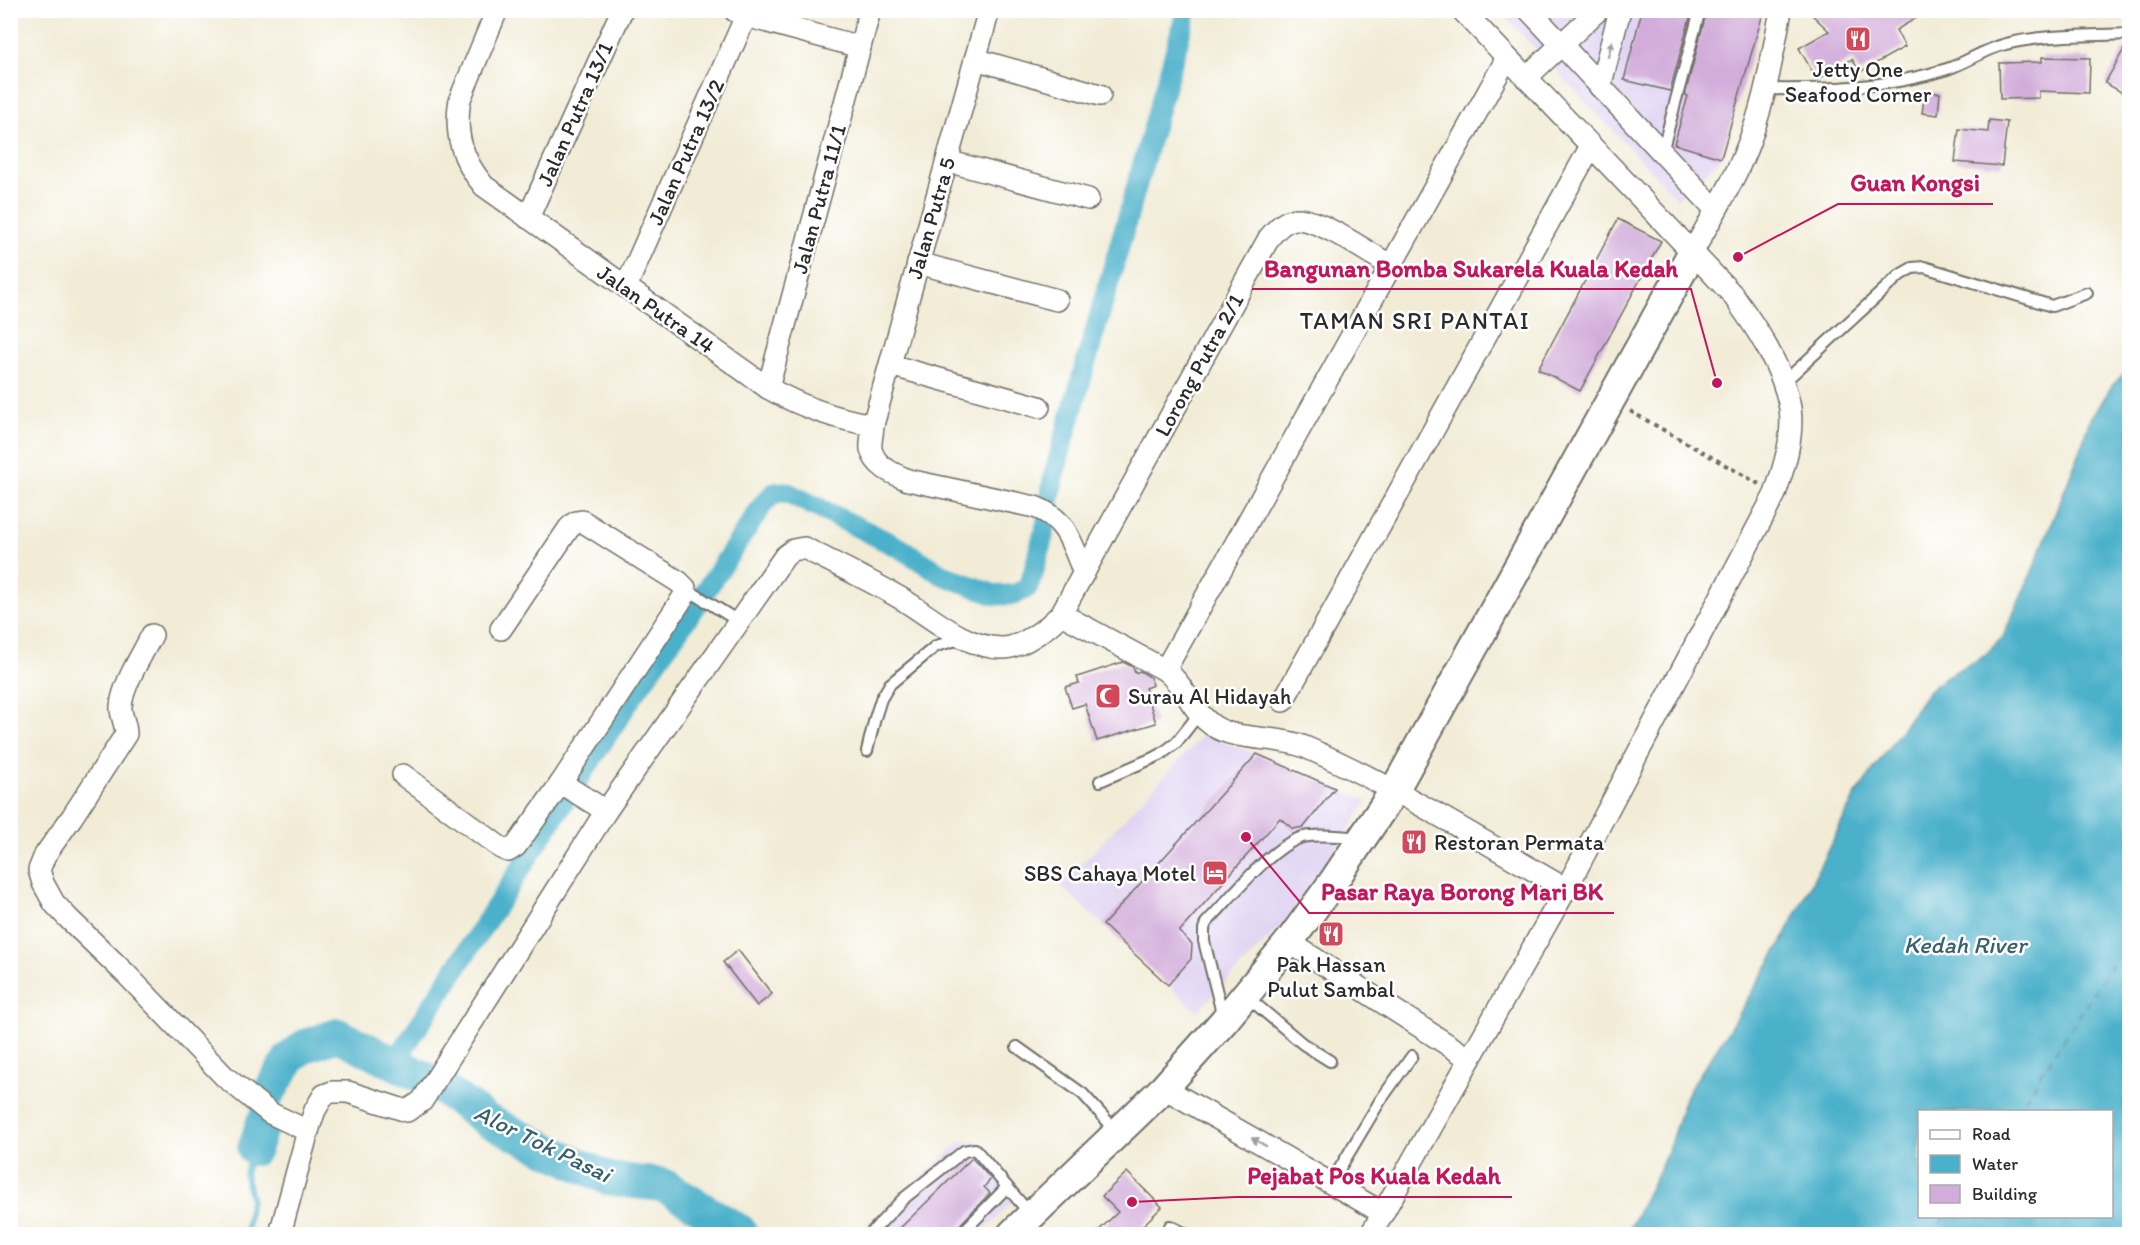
<svg xmlns="http://www.w3.org/2000/svg" width="2140" height="1245" font-family="Itim,sans-serif">
<rect width="100%" height="100%" fill="#fff"/>
<filter id="ink" filterUnits="userSpaceOnUse"><feTurbulence type="fractalNoise" baseFrequency=".0167" numOctaves="2"/><feDisplacementMap in="SourceGraphic" scale="12" xChannelSelector="R" yChannelSelector="G"/><feConvolveMatrix kernelMatrix="1 2 1 2 8 2 1 2 1" color-interpolation-filters="sRGB"/></filter>
<filter id="wash" filterUnits="userSpaceOnUse"><feTurbulence type="fractalNoise" baseFrequency=".008" numOctaves="4" result="noise"/><feDisplacementMap in="SourceGraphic" scale="24" xChannelSelector="R" yChannelSelector="G"/><feGaussianBlur stdDeviation="1.35" result="paint"/><feColorMatrix in="noise" values="0 0 0 0 0 0 0 0 0 0 0 0 0 0 0 0 0 1.4 0 .05"/><feComposite in="paint" operator="in"/></filter>
<g filter="url(#wash)">
<rect width="100%" height="100%" fill="#f2ecd7"/>
<g fill="#e1d4f3">
<path d="M1500,11H1764L1721,158L1677,199Z"/>
<path d="M1203,735L1257,754L1368,801L1284,922L1197,1012L1061,886Z"/>
<path d="M962,1141L978,1143L1020,1193L982,1234H856Z"/>
</g>
<path fill="#4bb1ca" stroke="#3b6e7a" stroke-width="1.5" fill-rule="evenodd" d="M2129,368V1234H1627L1668,1151L1686,1095L1725,1036L1781,944L1855,796L1926,694L1945,677L1983,657L2003,637L2034,567L2079,454L2089,422L2112,386ZM1920,1112H2112V1216H1920Z"/>
<g fill="none" stroke-linecap="round" stroke-linejoin="round">
<path stroke="#4bb1ca" stroke-width="6" d="M246,1234L251,1198L245,1173L254,1149"/>
<g stroke="#4bb1ca" stroke-width="21">
<path d="M1049,504L1054,474L1187,10"/>
<path d="M395,1062L632,697L690,614L764,503L774,493L786,492L900,548L943,575L995,595H1014L1027,588L1033,574L1047,521"/>
</g>
<g stroke="#4bb1ca" stroke-width="34">
<path d="M444,1090L488,1121L609,1179L663,1185L740,1231V1234"/>
<path d="M265,1099L290,1058L305,1046L338,1035L429,1080"/>
<path d="M254,1149L263,1122"/>
</g>
<g stroke="#38616b" stroke-width="1.5" stroke-dasharray="8 6" stroke-linecap="butt">
<path d="M2017,1112L2130,937"/>
<path d="M1930,1234L1947,1216"/>
</g>
</g>
<g id="blocks">
<g fill="#d2acda">
<path d="M1642,10H1692L1670,91L1624,80Z"/>
<path d="M1707,10H1764L1721,158L1674,144L1688,96L1685,95Z"/>
<path d="M1807,10H1930L1896,30L1905,47L1860,72L1852,59L1817,80L1799,48L1829,31Z"/>
<path d="M2128,42H2130V97L2105,83Z"/>
<path d="M2042,57L2090,58L2089,93L2039,91V98L2000,99L1999,63L2042,62Z"/>
<path d="M1925,92L1940,93L1938,115L1922,113Z"/>
<path d="M1989,120L2007,122L2002,166L1955,162L1959,129L1988,132Z"/>
<path d="M1618,219L1661,241L1580,391L1538,369Z"/>
<path d="M1123,662L1133,667L1135,673L1140,671L1150,677L1153,685L1145,688L1156,723L1097,741L1085,704L1072,708L1065,687L1079,683L1077,677Z"/>
<path d="M1257,754L1335,788L1304,827L1293,829L1280,818L1179,932L1192,944L1191,959L1168,985L1103,925Z"/>
<path d="M738,950L772,994L757,1006L723,962Z"/>
<path d="M972,1158L991,1179L984,1187L990,1193L956,1229L954,1234H894Z"/>
<path d="M1127,1172L1162,1207L1134,1234H1095L1118,1212L1102,1196Z"/>
</g>
</g>
</g>
<g filter="url(#ink)">
<use href="#blocks" fill-opacity="0" stroke="#716f67" stroke-width="1.5"/>
<g fill="none" stroke-linecap="round" stroke-linejoin="round">
<g stroke="#716f67" stroke-width="14">
<g id="lane">
<path d="M1766,89C1826,90 1889,88 1947,69C1967,62 1985,49 2006,44C2045,34 2089,36 2130,34"/>
<path d="M1662,152L1700,10"/>
<path d="M1783,383L1900,275L1912,268L1924,267L2052,306L2087,293"/>
<path d="M685,588L738,621"/>
<path d="M867,751L875,718L881,699L890,684L936,646L960,639"/>
<path d="M1100,781L1160,755L1176,743L1199,714"/>
<path d="M1246,996L1303,1044L1330,1061"/>
<path d="M1223,1017L1204,941V929L1206,923C1229,900 1272,845 1303,837C1320,833 1341,837 1359,837"/>
<path d="M1017,1047L1083,1094L1117,1132"/>
<path d="M1331,1183L1380,1101L1412,1056"/>
<path d="M1170,1226L1186,1234"/>
<path d="M870,1234L903,1199L964,1151L975,1149L1031,1215"/>
<path d="M961,1234L1007,1187"/>
</g>
</g>
<g stroke="#716f67" stroke-width="24">
<g id="street">
<path d="M497,10L460,99C454,134 462,160 484,186L768,388C802,407 835,419 873,425"/>
<path d="M989,10L873,425C873,432 870,442 871,449C875,467 894,474 908,480L1035,507C1067,519 1072,544 1084,573"/>
<path d="M1529,10L1716,210"/>
<path d="M735,11L746,16L860,47"/>
<path d="M975,59L1100,95"/>
<path d="M1526,78L1598,10"/>
<path d="M1600,87L1620,10"/>
<path d="M947,161L1088,199"/>
<path d="M528,218L622,10"/>
<path d="M1692,253C1713,215 1737,177 1751,137C1766,96 1773,53 1781,10"/>
<path d="M918,263L1057,300"/>
<path d="M626,287L746,16"/>
<path d="M890,365L1039,407"/>
<path d="M768,388L870,10"/>
<path d="M1061,614L1165,670C1185,685 1191,710 1212,725C1236,742 1276,735 1305,747C1395,786 1480,840 1566,889"/>
<path d="M501,629L569,528L576,522L582,521L679,582L685,588L684,596L561,783"/>
<path d="M152,635C142,655 123,684 121,706C120,715 126,723 126,734L72,817L45,855L39,870L43,883L54,903L68,918L127,975L225,1077L270,1113L308,1131"/>
<path d="M1165,670L1507,58"/>
<path d="M1283,701L1591,146"/>
<path d="M403,775L501,848L508,851L516,846L561,783L606,811"/>
<path d="M1289,942L1470,1059"/>
<path d="M1164,1088L1383,1213"/>
<path d="M280,1234L308,1131L315,1110L324,1095L332,1092H348L407,1111L422,1101L606,811L785,556L793,550L804,548C834,563 865,578 895,595C928,613 961,647 1001,648C1020,649 1048,628 1061,614L1269,238C1276,229 1286,218 1299,219C1325,222 1367,252 1390,265"/>
<path d="M1371,1234L1566,889L1775,494C1784,467 1794,437 1790,408C1783,367 1756,327 1732,294L1462,10"/>
</g>
</g>
<g stroke="#716f67" stroke-width="32">
<path id="secondary" d="M1012,1234L1164,1088L1224,1021L1289,942L1333,882L1394,791L1692,253"/>
</g>
<path stroke="#716f67" stroke-width="4" stroke-dasharray="4.5 4.5" stroke-linecap="butt" d="M1630,411L1759,484"/>
<use href="#lane" stroke="#fff" stroke-width="10"/>
<use href="#street" stroke="#fff" stroke-width="21"/>
<use href="#secondary" stroke="#fff" stroke-width="28"/>
</g>
<defs><path id="oneway-solid" d="M-6-.8H1V-3.2L6.5 0L1 3.2V.8H-6Z" transform="scale(1.5)"/></defs>
<g fill="#a0a0a0">
<use href="#oneway-solid" transform="translate(1610 49) rotate(-75)"/>
<use href="#oneway-solid" transform="translate(1259 1142) rotate(-150)"/>
</g>
</g>
<defs>
<g id="restaurant-square" transform="scale(1.35)"><rect x="-9" y="-9" width="18" height="18" rx="4" fill="#d1495b" stroke="#fff"/><path d="M-5-6h1v4h1v-4h1v4h1v-4h1v5L-1.5 .5V6h-2V.5L-5-1ZM5-6V6H3V1.5H1.5Q1.5-4 5-6Z" fill="#fff"/></g>
<g id="mosque-square" transform="scale(1.35)"><rect x="-9" y="-9" width="18" height="18" rx="4" fill="#d1495b" stroke="#fff"/><path d="M3.5-4.9A6 6 0 1 0 3.5 4.9A5 5 0 1 1 3.5-4.9Z" fill="#fff"/></g>
<g id="hotel-square" transform="scale(1.35)"><rect x="-9" y="-9" width="18" height="18" rx="4" fill="#d1495b" stroke="#fff"/><path d="M-6-4.5h1.5V1H6V5H4.5V3h-9V5H-6ZM-4 0a1.8 1.8 0 1 1 3.6 0ZM.5 0V-2.5h3Q6-2.5 6 0Z" fill="#fff"/></g>
</defs>
<g fill-rule="evenodd">
<use href="#restaurant-square" x="1858" y="39"/>
<use href="#mosque-square" x="1108" y="696"/>
<use href="#restaurant-square" x="1414" y="842"/>
<use href="#hotel-square" x="1215" y="873"/>
<use href="#restaurant-square" x="1331" y="934"/>
</g>
<g text-anchor="middle" dominant-baseline="central" stroke-width="5" stroke-linejoin="round" paint-order="stroke">
<g font-size="22" fill="#2b2b2b" stroke="#fff">
<text x="1858" y="69">Jetty One<tspan x="1858" dy="25">Seafood Corner</tspan></text>
<text x="1128" y="696" text-anchor="start">Surau Al Hidayah</text>
<text x="1434" y="842" text-anchor="start">Restoran Permata</text>
<text x="1196" y="873" text-anchor="end">SBS Cahaya Motel</text>
<text x="1331" y="964">Pak Hassan<tspan x="1331" dy="25">Pulut Sambal</tspan></text>
</g>
<g font-size="22" fill="#2b2b2b" stroke="#fff">
<text transform="translate(575 114) rotate(-66)">Jalan Putra 13/1</text>
<text transform="translate(686 152) rotate(-66)">Jalan Putra 13/2</text>
<text transform="translate(819 199) rotate(-75)">Jalan Putra 11/1</text>
<text transform="translate(931 218) rotate(-74)">Jalan Putra 5</text>
<text transform="translate(656 309) rotate(35)">Jalan Putra 14</text>
<text transform="translate(1199 365) rotate(-61)">Lorong Putra 2/1</text>
</g>
<g font-size="24" letter-spacing="1.5" fill="#2b2b2b" stroke="#fff">
<text x="1415" y="320">TAMAN SRI PANTAI</text>
</g>
<g font-size="24" font-style="italic" fill="#38616b" stroke="#fff">
<text x="1965" y="944">Kedah River</text>
<text transform="translate(543 1143) rotate(26)">Alor Tok Pasai</text>
</g>
</g>
<path fill="none" stroke="#c2185b" stroke-width="2" d="M1738 257L1838 204H1993M1717 383L1691 289H1252M1246 837L1309 913H1614M1132 1202L1236 1197H1512"/>
<g fill="#c2185b" stroke="#fff" stroke-width="2">
<circle cx="1738" cy="257" r="6"/>
<circle cx="1717" cy="383" r="6"/>
<circle cx="1246" cy="837" r="6"/>
<circle cx="1132" cy="1202" r="6"/>
</g>
<g font-size="24" text-anchor="middle" font-weight="bold" fill="#c2185b" stroke="#fff" stroke-width="5" stroke-linejoin="round" paint-order="stroke">
<text x="1915" y="191">Guan Kongsi</text>
<text x="1471" y="277">Bangunan Bomba Sukarela Kuala Kedah</text>
<text x="1462" y="900">Pasar Raya Borong Mari BK</text>
<text x="1374" y="1184">Pejabat Pos Kuala Kedah</text>
</g>
<rect width="2140" height="1245" fill="none" stroke="#fff" stroke-width="36"/>
<rect x="1918" y="1110" width="195" height="108" fill="#ffffff" stroke="#aaaaaa" stroke-width="1.5"/>
<rect x="1930" y="1130" width="30" height="9" fill="#ffffff" stroke="#aaaaaa" stroke-width="1.5"/>
<text x="1972" y="1140" font-size="18" fill="#2b2b2b">Road</text>
<rect x="1930" y="1155" width="30" height="18" fill="#4bb1ca" stroke="#aaaaaa" stroke-width="1.5"/>
<text x="1972" y="1170" font-size="18" fill="#2b2b2b">Water</text>
<rect x="1930" y="1185" width="30" height="18" fill="#d2acda" stroke="#aaaaaa" stroke-width="1.5"/>
<text x="1972" y="1200" font-size="18" fill="#2b2b2b">Building</text>
</svg>
